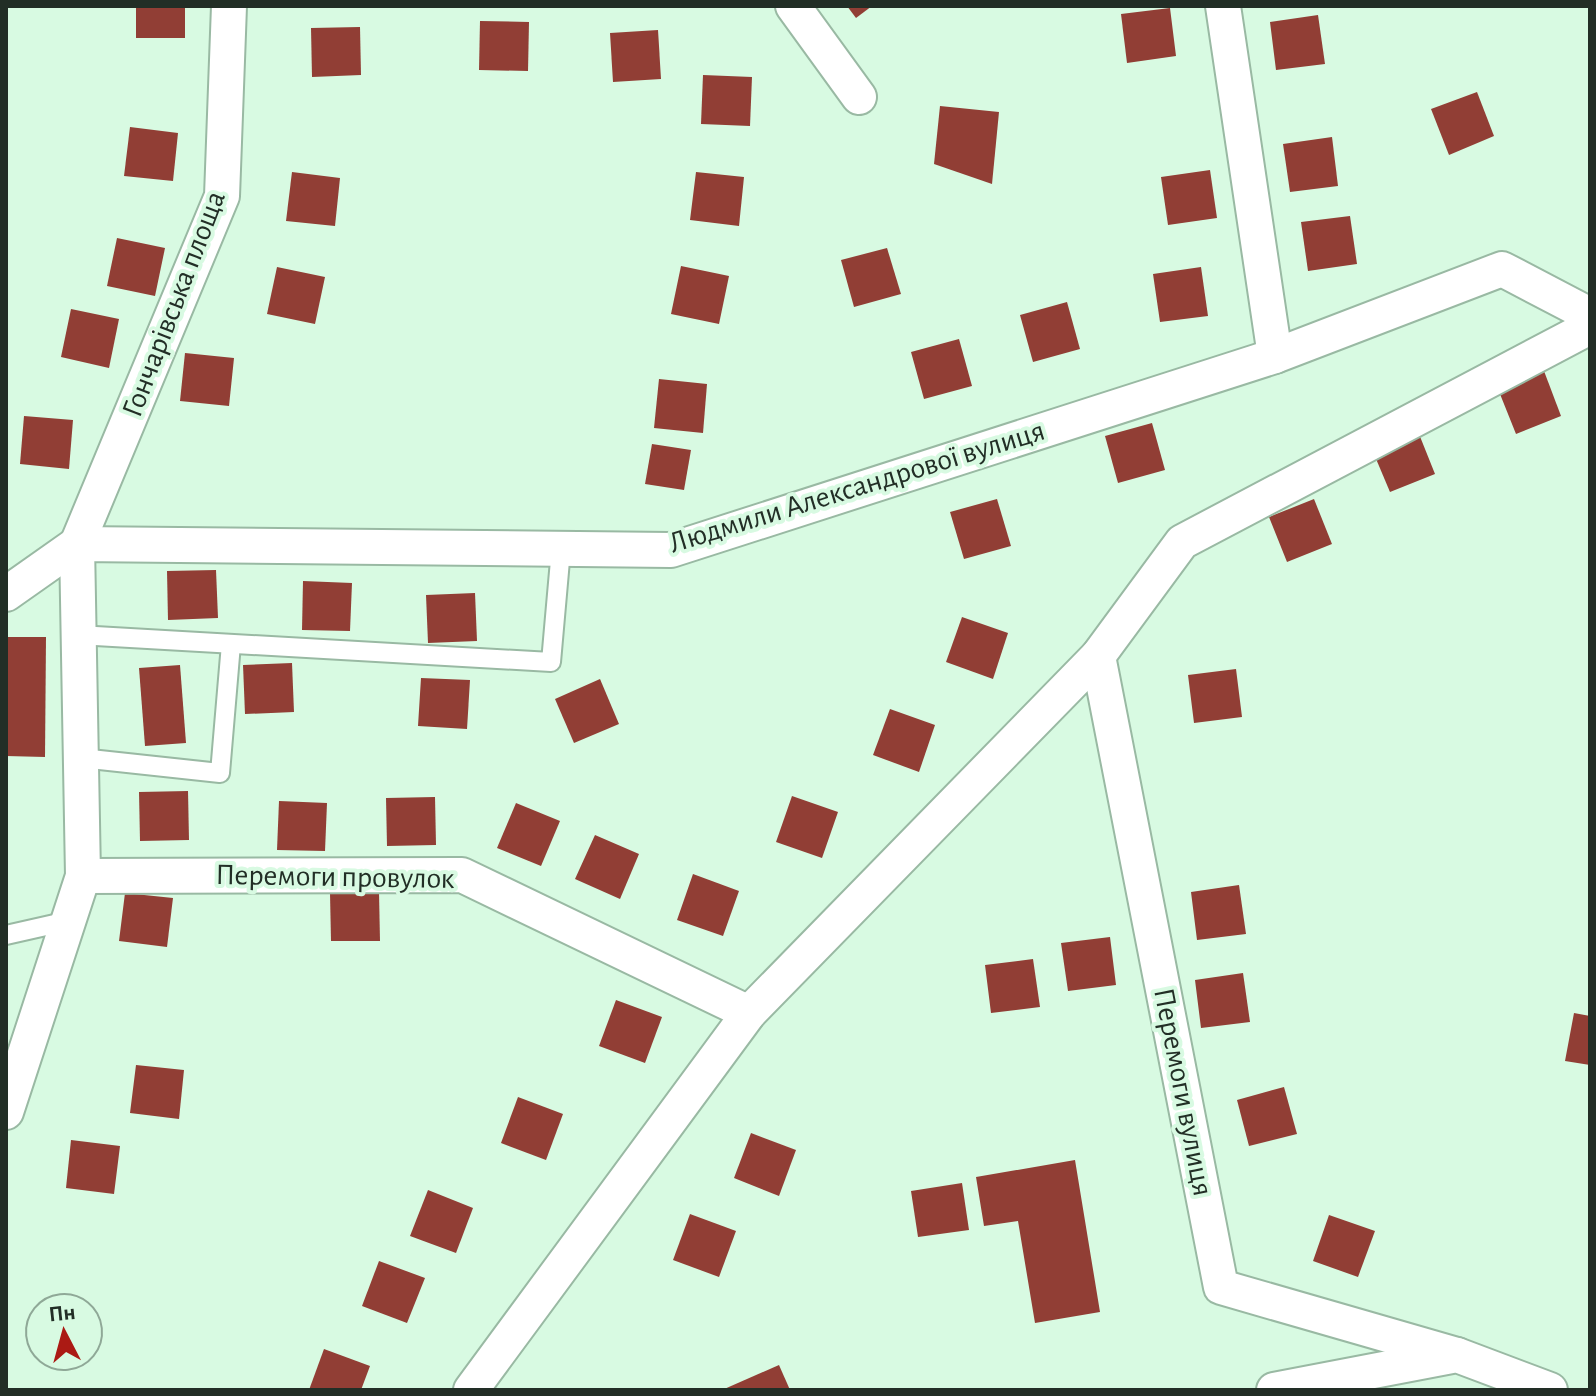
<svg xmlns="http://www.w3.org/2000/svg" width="1596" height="1396" font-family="'Alegreya Sans',sans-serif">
<rect width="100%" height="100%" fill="#d8fae2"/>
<g fill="#913e35">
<rect x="136" y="6" width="49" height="32"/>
<path d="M847,6H872L856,18Z"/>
<path d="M1170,8L1176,56L1127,63L1121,14Z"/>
<path d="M1318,15L1325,64L1276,70L1270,22Z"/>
<path d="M480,21L529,22L528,71L479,70Z"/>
<path d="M360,27L361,75L312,77L311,28Z"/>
<path d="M658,30L661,79L613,82L610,33Z"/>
<path d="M703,75L752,77L750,126L701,124Z"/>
<path d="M1477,92L1494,136L1449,155L1431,109Z"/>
<path d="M940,106L999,112L992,184L934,164Z"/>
<path d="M130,127L178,133L173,181L124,176Z"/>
<path d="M1332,137L1338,186L1290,192L1283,144Z"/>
<path d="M1210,170L1217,218L1168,225L1161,177Z"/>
<path d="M292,172L340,178L335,226L286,221Z"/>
<path d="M696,172L744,177L739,226L690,220Z"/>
<path d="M1350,216L1357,264L1308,271L1301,222Z"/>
<path d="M117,238L165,248L155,296L107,286Z"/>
<path d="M887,248L901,294L854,307L841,260Z"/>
<path d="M681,266L729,276L719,324L671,314Z"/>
<path d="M277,267L325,277L315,324L267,314Z"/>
<path d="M1201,267L1208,316L1160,322L1153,274Z"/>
<path d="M1067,302L1080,349L1033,362L1020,315Z"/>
<path d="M71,309L119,319L109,368L61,357Z"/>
<path d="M959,339L972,386L924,399L911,352Z"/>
<path d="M185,353L234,358L229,406L180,401Z"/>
<path d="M1544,371L1561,416L1516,434L1498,389Z"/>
<path d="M659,379L707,384L703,433L654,428Z"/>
<path d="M24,416L73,420L69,469L20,464Z"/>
<path d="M1152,423L1165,470L1118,483L1105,436Z"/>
<path d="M1417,429L1435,474L1390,492L1371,447Z"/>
<path d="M652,444L691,450L684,490L645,484Z"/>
<path d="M997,499L1011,546L964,559L950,512Z"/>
<path d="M1314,499L1332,544L1287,562L1269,517Z"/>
<path d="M216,570L218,618L168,620L167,571Z"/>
<path d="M303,581L352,583L350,631L302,630Z"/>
<path d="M475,593L477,641L428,643L426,595Z"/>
<path d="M962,617L1008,633L993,679L946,662Z"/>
<path d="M6,637H46L45,757L6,756Z"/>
<path d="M292,663L294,712L245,714L243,665Z"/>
<path d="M180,665L186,743L145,746L139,668Z"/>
<path d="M1236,669L1242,717L1194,723L1188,675Z"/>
<path d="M421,678L470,680L467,729L418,726Z"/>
<path d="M600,679L619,724L574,743L555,699Z"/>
<path d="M890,709L935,725L919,772L873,755Z"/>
<path d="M188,791L189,840L140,841L139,792Z"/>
<path d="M792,796L838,812L822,858L776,842Z"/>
<path d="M435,797L436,845L387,846L386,798Z"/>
<path d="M279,801L327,803L325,851L277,850Z"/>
<path d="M516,803L560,821L541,866L497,848Z"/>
<path d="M595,835L639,854L620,899L575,879Z"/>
<path d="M693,874L739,891L723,936L677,920Z"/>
<path d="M1239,885L1246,934L1197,940L1191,892Z"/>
<path d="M379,892L380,941H331L330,893Z"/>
<path d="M125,893L173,898L167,947L119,941Z"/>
<path d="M1110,937L1116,985L1068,991L1061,943Z"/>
<path d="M1033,959L1040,1007L991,1013L985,965Z"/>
<path d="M1243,973L1250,1022L1201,1028L1195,980Z"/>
<path d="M616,1000L662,1017L645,1063L599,1046Z"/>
<path d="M1574,1013L1590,1016V1065L1565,1061Z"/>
<path d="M136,1065L184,1070L179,1119L130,1113Z"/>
<path d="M1284,1087L1297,1134L1249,1146L1237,1100Z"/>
<path d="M518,1097L563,1114L546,1160L501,1143Z"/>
<path d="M751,1133L796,1150L779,1196L734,1178Z"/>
<path d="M71,1140L120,1146L114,1194L66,1188Z"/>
<path d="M1075,1160L1100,1312L1035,1323L1018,1221L984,1226L976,1177Z"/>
<path d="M962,1183L969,1230L918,1237L911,1191Z"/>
<path d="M428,1190L473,1208L456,1253L410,1236Z"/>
<path d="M690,1214L736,1231L719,1277L673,1260Z"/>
<path d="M1329,1215L1375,1231L1358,1277L1313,1261Z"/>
<path d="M379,1261L425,1278L407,1323L362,1306Z"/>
<path d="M324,1349L370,1366L361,1390H309Z"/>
<path d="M779,1365L790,1390H722Z"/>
</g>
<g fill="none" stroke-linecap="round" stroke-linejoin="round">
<g stroke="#99b9a3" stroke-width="22">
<g id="service">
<path d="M78,635L551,662L561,549"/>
<path d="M81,758L220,773L231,644"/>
<path d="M6,935L68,921"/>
</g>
</g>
<g stroke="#99b9a3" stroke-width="38">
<g id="minor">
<path d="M793,6L859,97"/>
<path d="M1223,6L1275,356"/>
<path d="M6,594L77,544L671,550L1275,356L1502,269L1590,315"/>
<path d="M1098,656L1221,1287L1457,1355"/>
<path d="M83,876L462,875L749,1013"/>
<path d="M6,1112L83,876L77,544L222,196L229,6"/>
<path d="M471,1390L749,1013L1098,656L1182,542L1590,327"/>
<path d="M1274,1390L1457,1355L1550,1390"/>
</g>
</g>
<use href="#service" stroke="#fff" stroke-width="18"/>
<use href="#minor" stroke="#fff" stroke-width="34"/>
</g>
<g text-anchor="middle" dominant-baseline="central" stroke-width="8" stroke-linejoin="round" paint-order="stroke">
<g font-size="30" fill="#222e26" stroke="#d8fae2">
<text transform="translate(174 304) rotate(-69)">Гончарівська площа</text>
<text transform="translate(857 487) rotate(-17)">Людмили Александрової вулиця</text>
<text transform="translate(335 877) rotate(1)">Перемоги провулок</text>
<text transform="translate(1183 1092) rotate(79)">Перемоги вулиця</text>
</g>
</g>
<rect width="1596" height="1396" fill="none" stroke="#222e26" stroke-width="16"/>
<g transform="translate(64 1332) rotate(354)"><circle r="38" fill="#d8fae2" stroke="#8fa897" stroke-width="2"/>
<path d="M0-6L14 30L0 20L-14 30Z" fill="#ab1a14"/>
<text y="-12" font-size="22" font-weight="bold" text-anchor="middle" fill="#222e26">Пн</text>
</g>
</svg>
